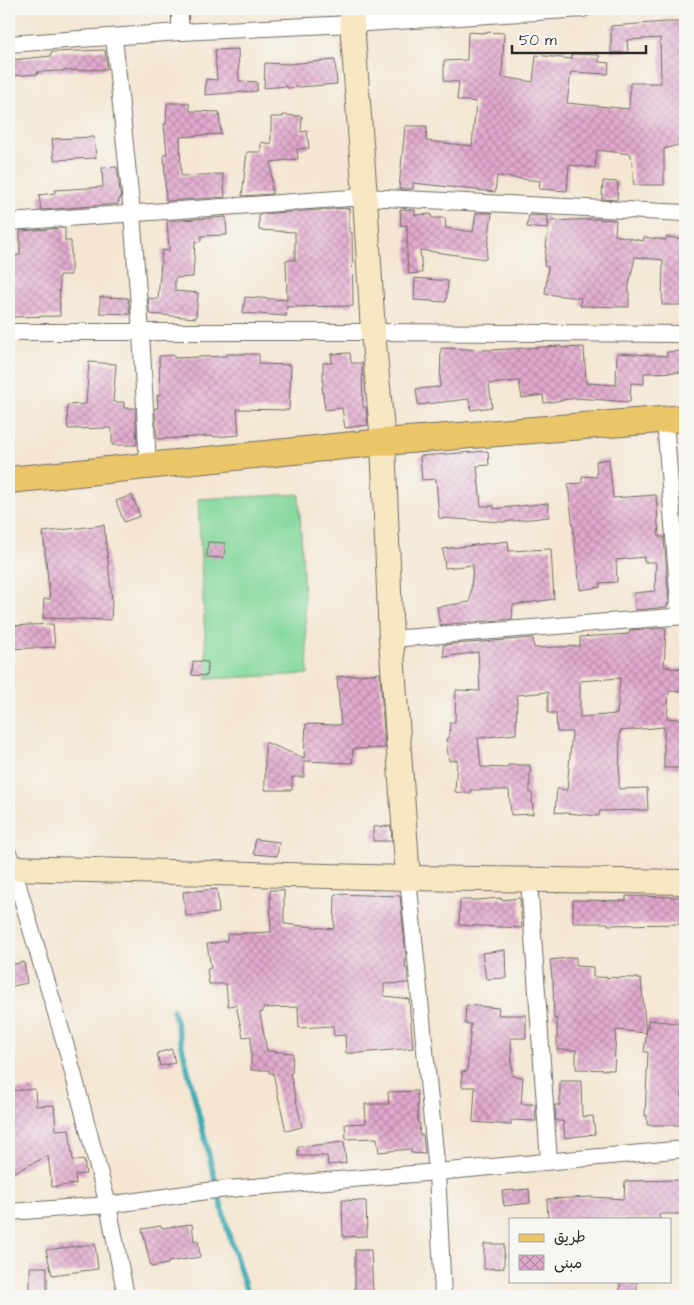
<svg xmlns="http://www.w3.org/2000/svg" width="694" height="1305" font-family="'Architects Daughter','Playpen Sans Arabic',sans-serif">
<defs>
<pattern id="building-cross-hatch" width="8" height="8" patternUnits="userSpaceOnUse" patternTransform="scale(1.25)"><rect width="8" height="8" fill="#e2a9ce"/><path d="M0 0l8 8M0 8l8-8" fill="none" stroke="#b78aa7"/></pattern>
</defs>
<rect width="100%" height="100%" fill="#f6f6f2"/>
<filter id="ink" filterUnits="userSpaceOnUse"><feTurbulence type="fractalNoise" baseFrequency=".02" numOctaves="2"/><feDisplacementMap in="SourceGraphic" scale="10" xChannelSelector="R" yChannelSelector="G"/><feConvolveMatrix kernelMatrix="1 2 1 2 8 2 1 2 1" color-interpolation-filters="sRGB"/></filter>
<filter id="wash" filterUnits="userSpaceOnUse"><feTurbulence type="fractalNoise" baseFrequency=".0096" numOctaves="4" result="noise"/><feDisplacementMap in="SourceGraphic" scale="20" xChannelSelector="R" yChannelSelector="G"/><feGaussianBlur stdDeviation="1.12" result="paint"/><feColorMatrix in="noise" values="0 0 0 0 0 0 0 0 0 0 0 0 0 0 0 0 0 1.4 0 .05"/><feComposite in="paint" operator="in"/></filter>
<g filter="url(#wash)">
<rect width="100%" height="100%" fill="#f4e6d2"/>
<path fill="#84d89b" stroke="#588263" d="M299,494L308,674L207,679L198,499Z"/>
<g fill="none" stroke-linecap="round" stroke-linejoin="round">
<path stroke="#3aabb4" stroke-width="5.5" d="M173,1010L227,1228L248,1296"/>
</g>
<g id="blocks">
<g fill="url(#building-cross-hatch)" fill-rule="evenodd">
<path d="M666,22H685V143L664,149V185H634L631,154L597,150L595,168L569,165L567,191L539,189L540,181L497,176L495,192L413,183V189H399L405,126H427L426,141L472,146L476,102L457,100L459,82L444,81V61L467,60L468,32L484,33V32L504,33L502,77L533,82L536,55L571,59L572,54L599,55V62L609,63L608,74L571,72L567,103L629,109L630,83H661L660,38L627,40L628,52L611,53V26Z"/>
<path d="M238,49L239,81L257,82V91L205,95L206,79L217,80L215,50Z"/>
<path d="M105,50L107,69L37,72L38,74L12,76L11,60L51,56V52Z"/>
<path d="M335,60L337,84L287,88V86L264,88L265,63L288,64Z"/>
<path d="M167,103H189L190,111L219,112L221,134L180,137L181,176L223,174L225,197L166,201L164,154H167L164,124H166Z"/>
<path d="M283,115L302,116L301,132L307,131L309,148L297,149L298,159L271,162L272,194L242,196L247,152H261V142L271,144V117H283Z"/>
<path d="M94,137L96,158L54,160L52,139Z"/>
<path d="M117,167L121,199H119L118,204L41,210L39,195L55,193V190L103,187L102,168Z"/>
<path d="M603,181L618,182L617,200L602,199Z"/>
<path d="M349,208V232H352L353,306L287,307V305L286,316L243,313L245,297L287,300L286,260H295V232L259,230V214Z"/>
<path d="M400,209L415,210V215L431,214L432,218H445L446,228L473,232L476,213H492L486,259L420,250L422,273L409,274L407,258V225L401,226Z"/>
<path d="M529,215L548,216L546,229L527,227Z"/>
<path d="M226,217L227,235L201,236V241L195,242L193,277L175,278V291L198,293L196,318L150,314L148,298L158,299L162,250L169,251L167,221Z"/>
<path d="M596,219L616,220L615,235L643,241L644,237L666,240V237L685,239V305H662L663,260L635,257L629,285V307L580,306L581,298L545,294L548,267L544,266L549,221Z"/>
<path d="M65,228V241H71V275H59L60,316L9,317V256L20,255V231Z"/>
<path d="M415,278L448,281L446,302L414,300Z"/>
<path d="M100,297L128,298L130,314L100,313Z"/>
<path d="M561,346V348L584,347L586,383L616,385L617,353L667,356V352L685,351V372L644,373V384L631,383L630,402L576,398L544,403L543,395L522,398L519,381L489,384L492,407L471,410L469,399L418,405L416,389L440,387L441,348L490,350Z"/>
<path d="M350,353L351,363H362L363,407H366L368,425L345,428L342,408L325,410L322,387L323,386V363H332L331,354Z"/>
<path d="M227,354H259V364L291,365L289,410L237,409L239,435L214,437V436L157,439L155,408H158L157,395H160L159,356L174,355V358L226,356Z"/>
<path d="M89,362L116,364L113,402H124V408H135L137,445H112V428L68,429L67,405L86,404Z"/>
<path d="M488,451L489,465L477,466L481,506H494V509L548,503L549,517L503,522L439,518L436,479L422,480L420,456Z"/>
<path d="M609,459L613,498L656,495L659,537H664L669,604H667V607L636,610L634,593L655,591L656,562H644V557L616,560L617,582L600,583V587L580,590L568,484L582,483V476L597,477L596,461Z"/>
<path d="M132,495L140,516L124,522L116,501Z"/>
<path d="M104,525L112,599L111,620L43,618L44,599H50L43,532Z"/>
<path d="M508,541L509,551L551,549L554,599L513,605L512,619L440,625L437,607L470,602L473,565L445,568L443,549Z"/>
<path d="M208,542L225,543L224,558L207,557Z"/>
<path d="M53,624L55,647L9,649V626Z"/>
<path d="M666,628L664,667H670V668L685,669V692L669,691L667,718L685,720V768H664V727L620,731L619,789L647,788L648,810L600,811L599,816L555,812L557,789L567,790L572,732H557L556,713H548V692L517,695L516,734L478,738L481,767L508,768V765H530V793H532L533,814L511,815L509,790H470V794L455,792L457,760L449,761L446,739L449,738L450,722H455L456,690L480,691L478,652L444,657L443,645L533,638L534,648L580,646V637L629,634L630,630ZM620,678L617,714L580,717V681Z"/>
<path d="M193,661L208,662L207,676L192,675Z"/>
<path d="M380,673L385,748L353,749L352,763L304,761V777H292V790H265V742L304,758L306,724L341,725L337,677Z"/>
<path d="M391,826L392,841H373V827Z"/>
<path d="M255,839L279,842L277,856L254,854Z"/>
<path d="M217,889L219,913L186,916L183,892Z"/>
<path d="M270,890H284V924L334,929L335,894L400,896L406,957L405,968H407L408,983L384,984V996L409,999L413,1048L360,1053H346L345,1035L334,1036L333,1026L299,1028L298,1007L263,1008V1012L260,1013L267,1051L293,1053L292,1073H290L302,1127L286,1131L273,1073H269L270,1070H251V1036L243,1037L236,1005L228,1006L226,984H209L207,969L211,968L207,944L227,941V934L271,932Z"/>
<path d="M626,896L685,897V924L608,925V923H573V900L626,901Z"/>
<path d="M501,898V900L520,898L522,928L459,925L460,900H477Z"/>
<path d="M505,950L506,978L486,979L482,953Z"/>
<path d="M576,957V966L593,967V977L637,978V979H641L646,1033L616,1030L614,1070L576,1069V1050H557V1018L554,1019L553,979H552L550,960Z"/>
<path d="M24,962L27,983L9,987V965Z"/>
<path d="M466,1005L499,1008L498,1015H526V1038H511L512,1076L523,1077L521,1104H535L536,1121L511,1120V1125L473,1122L475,1087H462V1071L467,1072L471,1024H465Z"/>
<path d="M648,1020L685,1024V1047L684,1046L682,1105H685V1124H682V1125H647V1115L645,1116L648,1052H644Z"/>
<path d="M172,1049L175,1063L160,1066L157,1053Z"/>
<path d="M560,1081H581L582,1117L593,1116L595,1134L565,1138L563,1121H556L555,1105H560Z"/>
<path d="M35,1089L36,1106L54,1105L56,1130L69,1129L73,1161L84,1160L86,1174L75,1175L76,1184L52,1187L48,1156L9,1175V1091Z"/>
<path d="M417,1091L418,1123H420L419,1135H423L425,1154L411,1153V1149L379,1152L377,1138L346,1139L345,1124L366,1123L365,1104H389L388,1092Z"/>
<path d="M344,1142L346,1163L328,1165L327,1156H298V1147Z"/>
<path d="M683,1180L682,1214H659L660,1219H614V1218L548,1219L547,1199L592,1197L624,1199L625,1181Z"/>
<path d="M529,1189L530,1203L504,1206L502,1191Z"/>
<path d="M342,1200L366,1201L367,1236L343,1237Z"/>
<path d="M192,1224L194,1241L198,1240L200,1257L168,1262V1264L151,1267L142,1229L161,1226L162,1228Z"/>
<path d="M95,1244L98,1269L52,1275L46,1250Z"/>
<path d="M484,1244H504V1268L484,1269Z"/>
<path d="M355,1250H371L373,1292H355Z"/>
<path d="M30,1267H47V1294L30,1293Z"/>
<rect x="620" y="1281" width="17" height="15"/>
</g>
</g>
</g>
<g filter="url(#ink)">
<use href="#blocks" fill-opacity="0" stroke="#716c65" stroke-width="1"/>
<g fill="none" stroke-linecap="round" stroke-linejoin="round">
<g stroke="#716c65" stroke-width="18">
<g id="street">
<path d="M180,9V32"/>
<path d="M114,37L132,213L141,332L148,466"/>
<path d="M9,44L180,32L352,24L583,9"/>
<path d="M9,222L365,197L685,213"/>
<path d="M9,332H373L685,334"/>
<path d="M665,420L680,616"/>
<path d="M391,639L685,616"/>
<path d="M9,855L67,1050L108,1205L126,1296"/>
<path d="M408,878L437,1172L443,1296"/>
<path d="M529,880L549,1161"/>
<path d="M9,1212L108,1205L207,1191L240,1188L437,1172L685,1149"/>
</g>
</g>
<g stroke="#716c65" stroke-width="26">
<g id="secondary">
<path d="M351,9L365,197L373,332L383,442L391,639L408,878"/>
<path d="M9,868L408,878L685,882"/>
</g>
</g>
<g stroke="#716c65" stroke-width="28">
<path id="primary" d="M9,480L383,442L685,418"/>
</g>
<use href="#street" stroke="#fff" stroke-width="16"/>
<use href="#secondary" stroke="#f7e8c3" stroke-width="24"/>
<use href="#primary" stroke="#ebc669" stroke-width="26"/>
</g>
</g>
<rect width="694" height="1305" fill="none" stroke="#f6f6f2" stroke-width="30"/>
<rect x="509" y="1218" width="162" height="65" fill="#f6f6f2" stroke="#a5a5a2"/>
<rect x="519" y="1234" width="25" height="8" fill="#ebc669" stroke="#a5a5a2"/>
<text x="554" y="1242" font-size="15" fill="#2b2b2b">طريق</text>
<rect x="519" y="1255" width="25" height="15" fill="url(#building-cross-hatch)" stroke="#a5a5a2"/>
<text x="554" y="1268" font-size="15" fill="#2b2b2b">مبنى</text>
<path d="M512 45v8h134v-8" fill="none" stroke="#2b2b2b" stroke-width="2.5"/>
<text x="519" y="45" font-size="15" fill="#2b2b2b" stroke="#f6f6f2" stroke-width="4" paint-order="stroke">50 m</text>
</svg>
